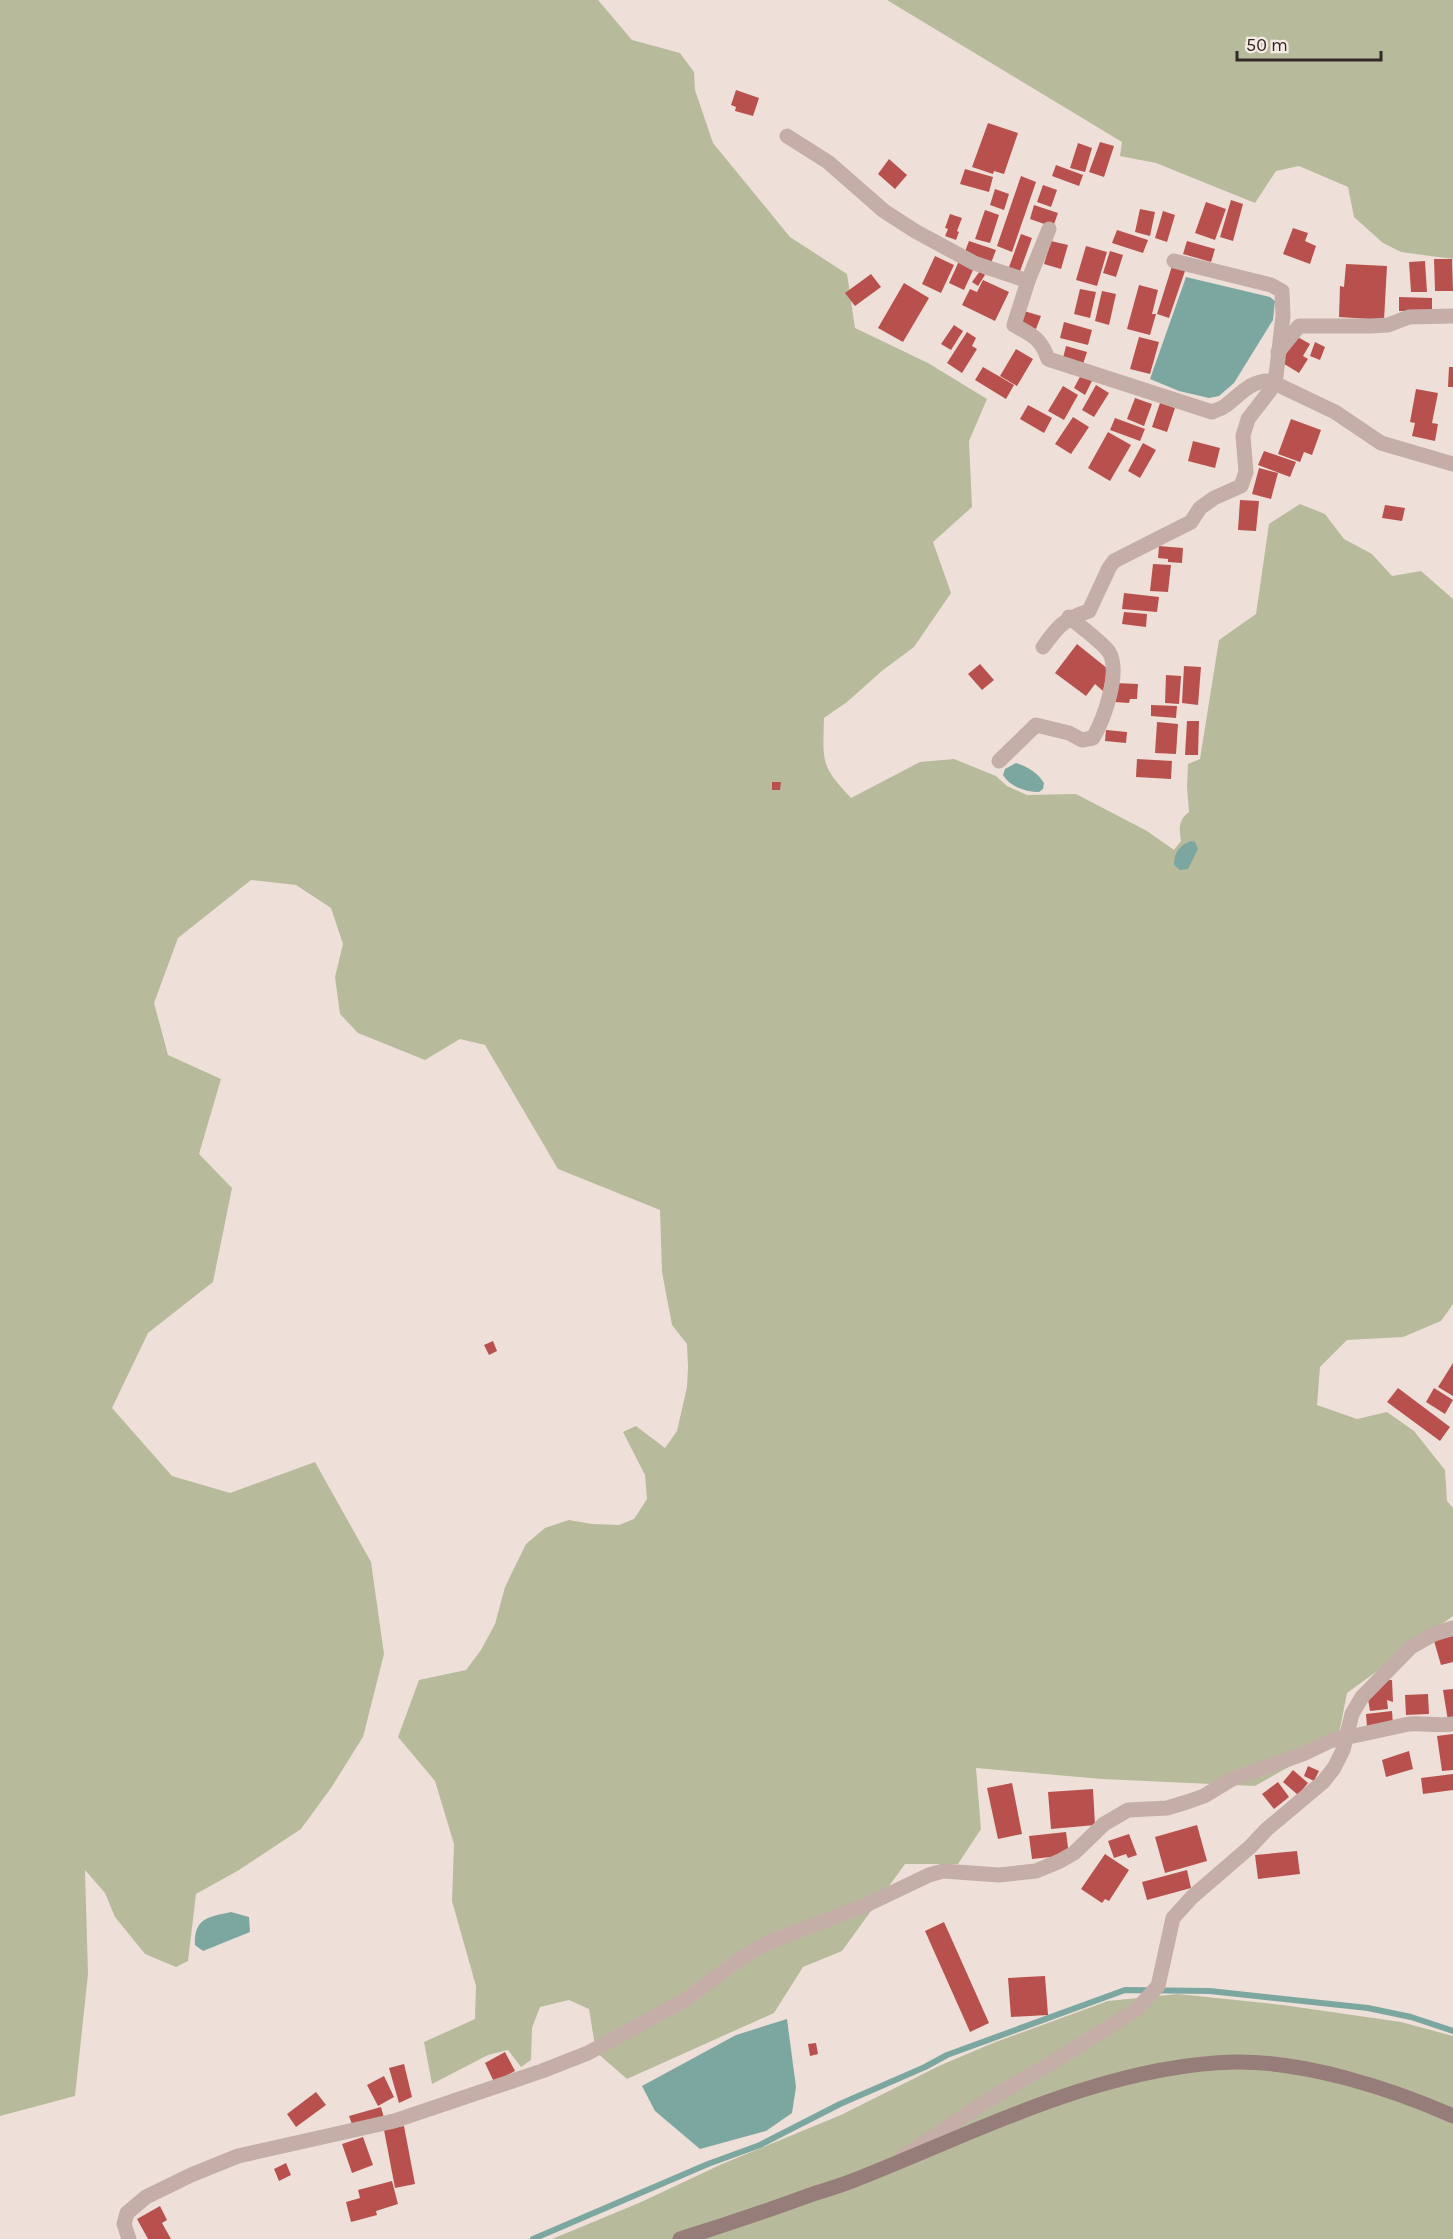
<svg xmlns="http://www.w3.org/2000/svg" width="1453" height="2239" font-family="Karla,sans-serif">
<rect width="100%" height="100%" fill="#eee0d9"/>
<g fill="#b7bb9b">
<path d="M0,0H598L632,40L680,53L694,72L695,90L713,143L790,237L847,274L855,328L928,363L987,399L969,441L972,507L933,542L951,593L914,647L883,670L847,702L824,718C823,762 820,765 851,798L920,762L954,759L996,776L1007,786L1027,795L1076,794L1147,831L1174,850L1181,841C1179,829 1178,820 1189,812L1187,787L1188,764L1200,759L1219,640L1256,614L1269,524L1300,504L1325,514L1344,539L1372,554L1392,576L1421,571L1453,599V1304L1441,1321L1403,1337L1347,1340L1320,1367L1317,1405L1357,1419L1387,1412L1414,1431L1445,1470L1447,1501L1453,1508V1616L1347,1693L1338,1739L1255,1786L1102,1779L976,1768L981,1829L958,1864H905L842,1951L803,1967L774,2013L627,2079L596,2052L589,2009L569,2000L540,2007L532,2028L531,2060L521,2067L508,2050L488,2055L432,2084L424,2042L475,2019L476,1986L452,1901L454,1844L435,1781L398,1737L419,1680L466,1670L481,1650L495,1624L505,1587L526,1544L545,1528L569,1520L592,1524L619,1525L634,1519L647,1499L645,1475L623,1432L636,1426L665,1448L677,1431L687,1387L688,1367L687,1344L672,1325L662,1272L660,1210L558,1169L485,1045L460,1039L425,1060L358,1033L340,1014L335,977L343,944L331,908L296,885L251,880L178,938L154,1003L168,1055L221,1079L199,1154L232,1188L213,1282L148,1333L112,1408L172,1476L230,1493L315,1462L371,1562L384,1654L363,1737L331,1788L301,1829L239,1870L196,1894L188,1961L176,1967L145,1954L115,1917L105,1893L85,1870L88,1974L75,2096L0,2116Z"/>
<path d="M887,0H1453V259L1401,252L1383,243L1354,217L1348,187L1299,166L1276,171L1255,203L1156,163L1120,156L1122,142Z"/>
<path d="M1178,1994L1283,2005L1401,2022L1453,2036V2239H552L639,2203L722,2164L841,2115L941,2065L993,2043L1108,2001Z"/>
</g>
<g fill="#7ca7a0">
<path d="M1186,277L1270,297L1275,301L1273,320L1234,383L1219,396L1209,398L1179,391L1150,379Z"/>
<path d="M1016,763C1028,767 1037,772 1044,783L1043,789L1039,792C1026,792 1010,787 1003,775L1005,769Z"/>
<path d="M1191,841L1195,842L1198,849L1188,869L1180,870L1174,865C1174,852 1180,845 1191,841Z"/>
<path d="M231,1912L249,1917L250,1932L203,1951L195,1945C194,1918 208,1917 231,1912Z"/>
<path d="M787,2019L796,2087L792,2113L766,2131L700,2149L655,2111L642,2086L736,2035Z"/>
</g>
<g fill="none" stroke-linecap="round" stroke-linejoin="round">
<path stroke="#7ca7a0" stroke-width="6" d="M533,2239L708,2164L760,2145L840,2104L925,2067L947,2055L1125,1990L1210,1991L1368,2008L1411,2017L1453,2031"/>
</g>
<g fill="#b8514d">
<path d="M736,90L759,98L753,116L735,111L736,107L731,105Z"/>
<path d="M988,123L1018,133L1004,174L994,171L993,174L972,167Z"/>
<path d="M1100,142L1114,146L1104,177L1089,172Z"/>
<path d="M1078,143L1092,148L1085,172L1070,168Z"/>
<path d="M889,159L907,175L895,189L878,174Z"/>
<path d="M1056,165L1083,175L1079,186L1052,176Z"/>
<path d="M965,169L993,177L989,192L960,184Z"/>
<path d="M1021,176L1036,182L1012,252L997,246Z"/>
<path d="M1043,185L1057,190L1051,207L1037,202Z"/>
<path d="M995,189L1009,194L1004,210L990,205Z"/>
<path d="M1231,200L1243,204L1233,241L1220,237Z"/>
<path d="M1206,202L1226,209L1215,240L1195,233Z"/>
<path d="M1034,205L1058,213L1053,227L1030,219Z"/>
<path d="M1140,209L1155,212L1150,236L1135,232Z"/>
<path d="M985,210L999,215L990,243L975,239Z"/>
<path d="M1163,211L1175,215L1167,242L1155,238Z"/>
<path d="M950,214L962,218L957,231L959,232L956,240L945,236L948,229L945,228Z"/>
<path d="M1293,228L1308,233L1305,241L1316,246L1310,264L1283,254Z"/>
<path d="M1117,230L1148,240L1143,253L1112,243Z"/>
<path d="M1021,234L1032,238L1019,274L1008,270Z"/>
<path d="M969,241L996,250L991,263L964,254Z"/>
<path d="M1051,241L1068,245L1061,269L1044,264Z"/>
<path d="M1187,241L1215,249L1211,262L1183,254Z"/>
<path d="M1086,246L1107,252L1097,286L1076,280Z"/>
<path d="M1110,251L1123,255L1116,277L1103,273Z"/>
<path d="M935,256L954,265L941,293L922,284Z"/>
<path d="M1434,259H1452L1453,291H1435Z"/>
<path d="M959,261L974,268L964,290L949,283Z"/>
<path d="M1425,261L1427,292H1411L1409,262Z"/>
<path d="M1346,264L1387,266L1384,320L1339,317L1340,286L1344,287Z"/>
<path d="M1172,266L1185,271L1169,318L1157,314Z"/>
<path d="M980,271L985,275L978,286L972,282Z"/>
<path d="M871,274L881,287L855,306L845,293Z"/>
<path d="M983,280L1009,292L995,321L962,305L970,289L977,292Z"/>
<path d="M904,283L929,298L903,342L878,328Z"/>
<path d="M1139,285L1158,290L1152,314H1156L1150,335L1127,329Z"/>
<path d="M1080,289L1096,292L1090,318L1074,314Z"/>
<path d="M1102,291L1116,294L1109,325L1095,321Z"/>
<path d="M1399,297L1432,298V312L1399,311Z"/>
<path d="M1024,311L1041,316L1036,329L1019,323Z"/>
<path d="M1064,322L1092,330L1088,345L1060,338Z"/>
<path d="M954,325L963,331L951,350L941,344Z"/>
<path d="M967,332L976,338L972,346L977,349L962,373L947,363Z"/>
<path d="M1296,336L1310,344L1303,356L1308,359L1299,373L1281,362Z"/>
<path d="M1139,337L1159,342L1150,374L1130,369Z"/>
<path d="M1315,342L1325,347L1320,360L1310,356Z"/>
<path d="M1066,346L1087,352L1083,364L1063,358Z"/>
<path d="M1016,349L1033,359L1017,386L1000,376Z"/>
<path d="M983,367L1014,385L1006,399L975,380Z"/>
<path d="M1449,367H1453V387H1448Z"/>
<path d="M1081,375L1092,381L1085,395L1074,388Z"/>
<path d="M1096,385L1109,393L1094,417L1082,410Z"/>
<path d="M1063,386L1078,395L1064,420L1048,411Z"/>
<path d="M1416,389L1438,393L1432,423L1438,424L1435,441L1412,436L1415,423L1410,422Z"/>
<path d="M1135,398L1152,404L1144,426L1127,419Z"/>
<path d="M1160,403L1175,408L1167,432L1152,427Z"/>
<path d="M1028,405L1052,418L1044,433L1020,419Z"/>
<path d="M1073,417L1089,427L1071,454L1055,444Z"/>
<path d="M1115,418L1145,429L1140,441L1110,430Z"/>
<path d="M1291,419L1321,430L1312,455L1304,452L1300,462L1278,454Z"/>
<path d="M1108,432L1131,445L1110,481L1088,468Z"/>
<path d="M1193,441L1220,448L1215,468L1188,461Z"/>
<path d="M1143,443L1156,450L1140,478L1128,471Z"/>
<path d="M1264,451L1296,462L1290,477L1258,465Z"/>
<path d="M1259,468L1278,473L1271,499L1252,494Z"/>
<path d="M1240,500L1259,501L1256,531L1238,530Z"/>
<path d="M1385,505L1405,508L1402,521L1382,518Z"/>
<path d="M1159,546L1183,548L1182,563L1168,562V559L1158,558Z"/>
<path d="M1153,564L1171,565L1168,592L1150,591Z"/>
<path d="M1124,593L1159,597L1157,612L1122,609Z"/>
<path d="M1124,612L1147,614L1146,627L1122,624Z"/>
<path d="M1077,644L1108,669L1103,691L1095,684L1086,696L1055,673Z"/>
<path d="M980,664L994,680L982,690L968,674Z"/>
<path d="M1184,666L1201,667L1198,705L1182,703Z"/>
<path d="M1166,675L1181,676L1179,704L1165,703Z"/>
<path d="M1115,683L1138,684L1137,699H1130L1129,703L1114,702Z"/>
<path d="M1151,705L1177,706L1176,718L1151,716Z"/>
<path d="M1187,721H1199L1198,755H1185Z"/>
<path d="M1157,722L1178,724L1176,754L1155,753Z"/>
<path d="M1106,730L1127,732L1126,743L1105,741Z"/>
<path d="M1137,759L1172,761L1171,779L1136,777Z"/>
<path d="M772,782H781L780,790H772Z"/>
<path d="M493,1341L497,1351L489,1355L484,1345Z"/>
<path d="M1453,1363V1396L1438,1387Z"/>
<path d="M1398,1388L1450,1427L1440,1441L1387,1402Z"/>
<path d="M1434,1388L1453,1400L1445,1414L1426,1402Z"/>
<path d="M1453,1636V1662L1441,1665L1434,1641Z"/>
<path d="M1386,1680H1392L1393,1702L1387,1700L1388,1709L1370,1711L1368,1699Z"/>
<path d="M1453,1689V1720L1448,1721L1443,1690Z"/>
<path d="M1428,1694L1429,1714L1406,1715L1405,1695Z"/>
<path d="M1392,1711L1393,1725L1367,1727L1366,1714Z"/>
<path d="M1453,1734V1770L1442,1771L1437,1736Z"/>
<path d="M1409,1751L1413,1769L1386,1777L1382,1760Z"/>
<path d="M1308,1766L1319,1771L1314,1781L1304,1776Z"/>
<path d="M1293,1770L1308,1783L1298,1795L1283,1782Z"/>
<path d="M1453,1774V1790L1423,1794L1421,1778Z"/>
<path d="M1278,1782L1289,1797L1274,1809L1262,1794Z"/>
<path d="M1012,1783L1022,1834L998,1839L987,1788Z"/>
<path d="M1093,1789L1095,1825L1051,1829L1048,1792Z"/>
<path d="M1197,1825L1207,1861L1165,1873L1155,1837Z"/>
<path d="M1066,1832L1069,1855L1032,1859L1029,1836Z"/>
<path d="M1129,1834L1137,1855L1128,1858L1126,1854L1114,1858L1108,1841Z"/>
<path d="M1297,1851L1300,1874L1258,1879L1255,1855Z"/>
<path d="M1105,1854L1129,1870L1109,1901L1105,1899L1102,1903L1081,1889Z"/>
<path d="M1187,1870L1191,1888L1147,1900L1142,1882Z"/>
<path d="M944,1922L989,2023L970,2032L925,1931Z"/>
<path d="M1045,1976L1048,2015L1011,2017L1008,1978Z"/>
<path d="M816,2043L818,2054L810,2056L808,2044Z"/>
<path d="M505,2052L515,2071L494,2082L485,2063Z"/>
<path d="M404,2064L412,2097L399,2103L389,2068Z"/>
<path d="M384,2076L394,2097L378,2106L367,2085Z"/>
<path d="M316,2092L326,2105L296,2127L287,2114Z"/>
<path d="M381,2107L384,2118L353,2127L349,2116Z"/>
<path d="M404,2126L415,2184L395,2188L384,2130Z"/>
<path d="M363,2137L373,2165L352,2173L342,2144Z"/>
<path d="M286,2163L291,2175L279,2181L274,2169Z"/>
<path d="M392,2181L398,2204L376,2211L377,2215L351,2222L346,2202L360,2198L358,2190Z"/>
<path d="M160,2206L167,2220L162,2223L171,2239H148L137,2219Z"/>
</g>
<g fill="none" stroke-linecap="round" stroke-linejoin="round">
<g stroke="#c4aea7" stroke-width="15">
<path d="M787,136L828,162L884,211L915,231L974,263L1028,281L1014,325C1032,335 1041,338 1048,359L1212,412C1216,410 1221,409 1225,406C1239,396 1250,380 1270,381L1335,412L1381,443L1453,464"/>
<path d="M1028,281L1049,229"/>
<path d="M1278,352L1299,326H1371L1388,325L1409,317L1453,316"/>
<path d="M1043,647C1058,626 1064,619 1089,611L1109,568L1114,561L1191,522L1200,508L1214,498L1241,486L1246,472L1243,436L1248,419L1275,384L1283,316L1282,291L1271,285L1174,261"/>
<path d="M999,761L1036,725L1069,733L1082,740L1093,738C1104,719 1121,672 1109,652C1103,643 1079,625 1069,617"/>
<path d="M903,2157L985,2102L1066,2054L1137,2009L1158,1986L1173,1918L1192,1897L1250,1847L1267,1829L1323,1782L1334,1768L1343,1750L1352,1714L1362,1697L1411,1647L1434,1634L1453,1628"/>
<path d="M129,2239L124,2224L127,2213L146,2197L191,2175L238,2156L394,2121L542,2071L588,2053L685,2000L740,1959L769,1942L866,1905L929,1875L943,1871L999,1875L1036,1871L1060,1861L1074,1853L1104,1824L1128,1810L1167,1808L1187,1802L1204,1796L1232,1779L1303,1754L1330,1741L1409,1724C1424,1723 1438,1726 1453,1724"/>
</g>
<path stroke="#977d79" stroke-width="15" d="M680,2239C725,2225 769,2210 813,2194C826,2190 839,2186 852,2181C973,2134 1102,2065 1235,2062C1304,2061 1390,2088 1453,2116"/>
</g>
<path d="M1237 51v9h144v-9" fill="none" stroke="#322826" stroke-width="3"/>
<text x="1246" y="51" font-size="18" fill="#322826" stroke="#f6ebe5" stroke-width="4.5" paint-order="stroke">50 m</text>
</svg>
